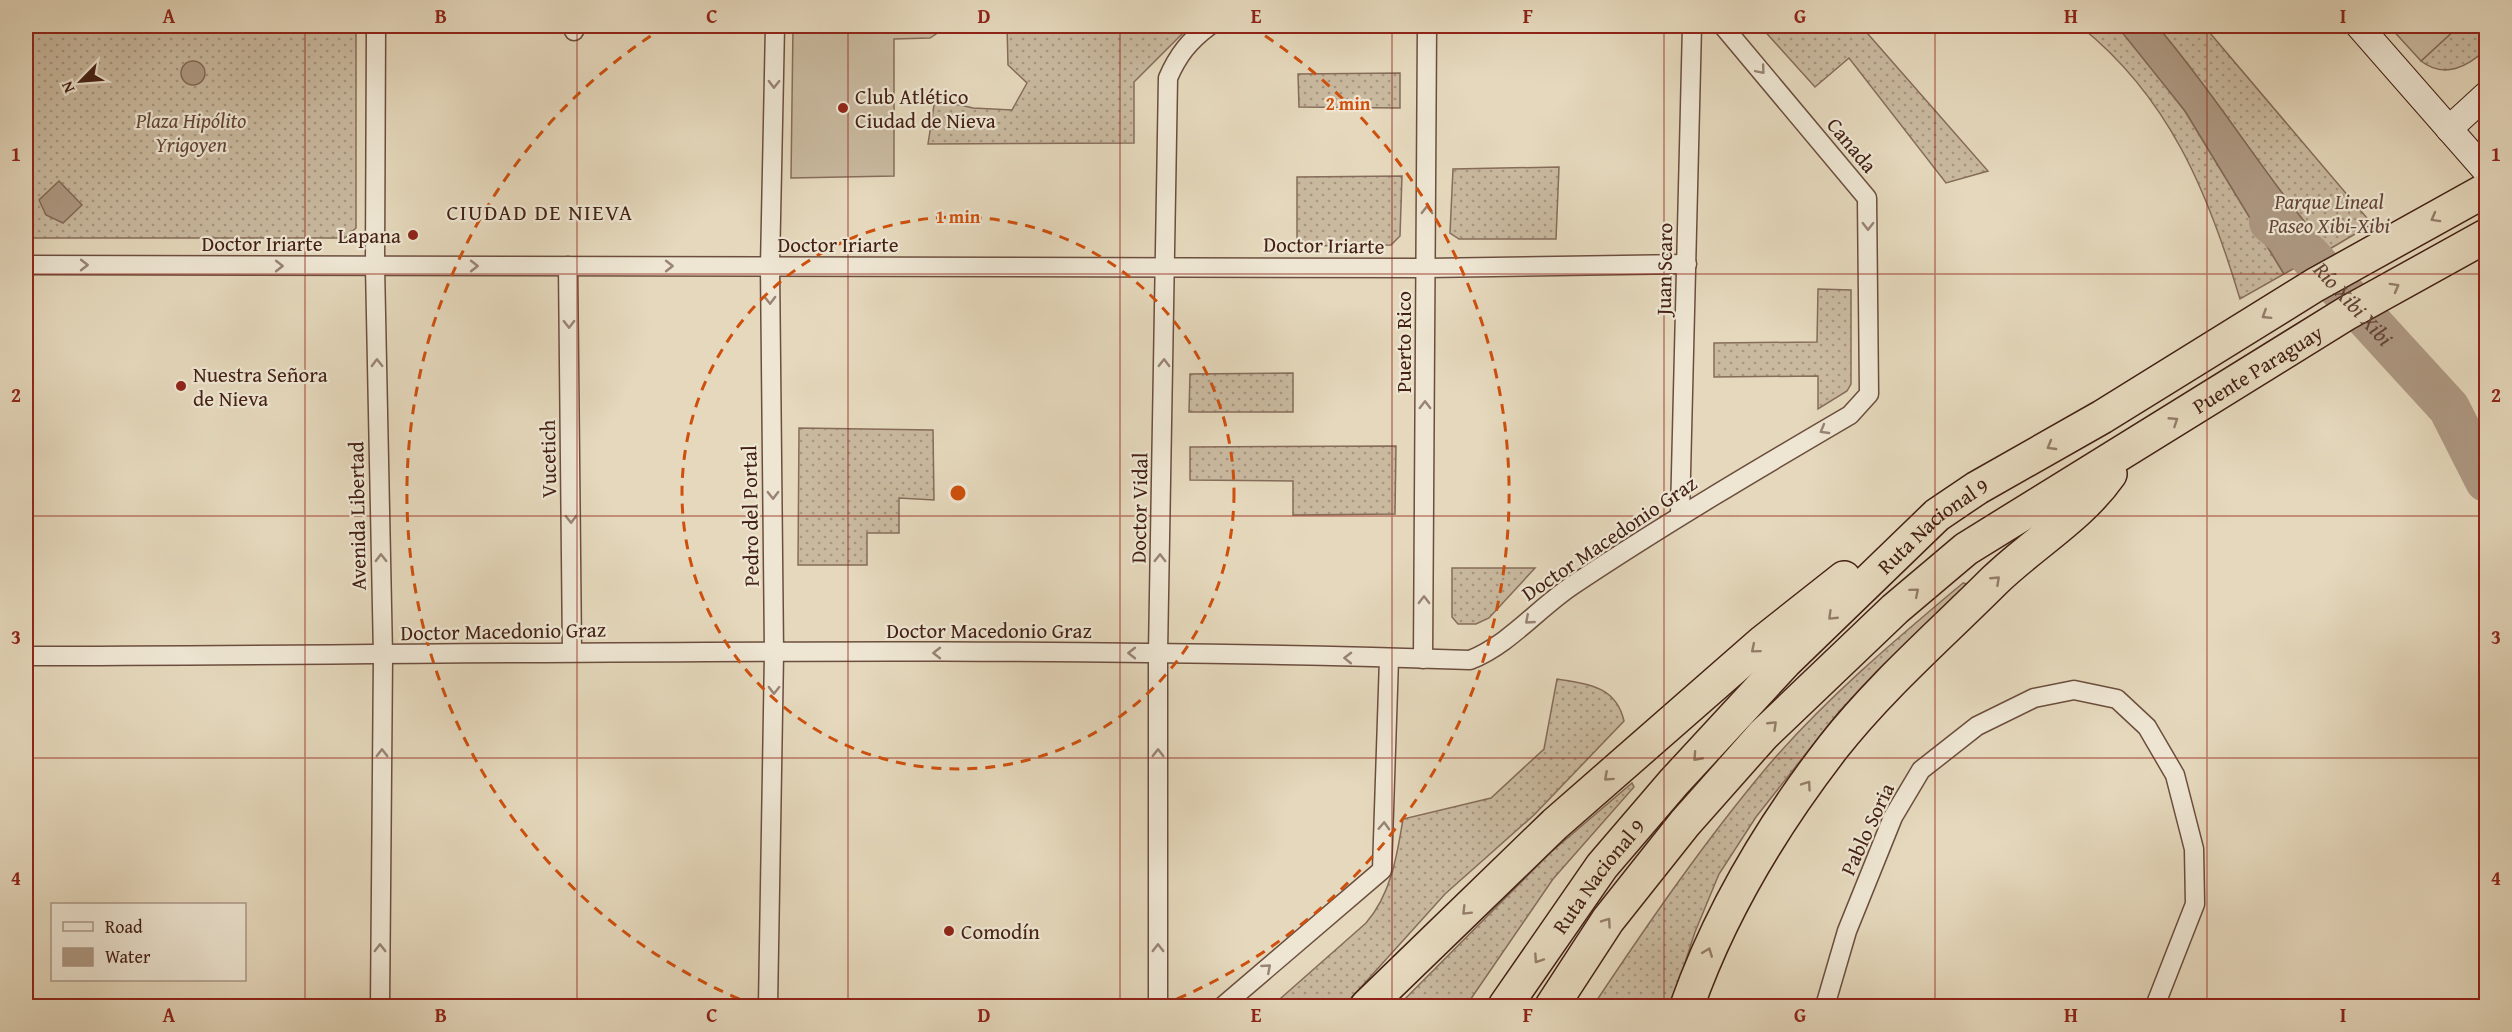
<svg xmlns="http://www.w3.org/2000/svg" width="2512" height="1032" font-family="'Gentium Book Plus',serif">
<defs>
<pattern id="grass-dots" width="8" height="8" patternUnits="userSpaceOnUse" patternTransform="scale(1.5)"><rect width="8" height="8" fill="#c9b99f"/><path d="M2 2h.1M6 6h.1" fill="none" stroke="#a59680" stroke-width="1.8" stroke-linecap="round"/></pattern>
</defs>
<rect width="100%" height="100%" fill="#e5d8bc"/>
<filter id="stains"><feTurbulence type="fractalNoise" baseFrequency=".00333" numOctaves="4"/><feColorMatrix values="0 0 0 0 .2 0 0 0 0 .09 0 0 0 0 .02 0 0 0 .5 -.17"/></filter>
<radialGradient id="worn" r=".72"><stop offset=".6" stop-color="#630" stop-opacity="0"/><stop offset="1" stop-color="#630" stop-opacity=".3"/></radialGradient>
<g fill="url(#grass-dots)" stroke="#866c5a" stroke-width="1.5">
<path d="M26,26H356V228L345,238H34L26,229Z"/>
<path d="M1007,26H1190L1134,82V143L928,144L935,99L973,108L1012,110L1027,83L1008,65Z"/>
<path d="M1760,26H1861L1988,171L1946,183L1849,58L1815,87Z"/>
<path d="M2080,26H2117L2125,33L2185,111L2284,274L2240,299C2208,192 2169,97 2080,26Z"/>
<path d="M2157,26H2204L2372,224L2328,250C2266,179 2218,97 2157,26Z"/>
<path d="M2459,26H2486V49C2468,67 2444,79 2421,61Z"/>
<path d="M1400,73V108L1299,107L1298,74Z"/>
<path d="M1559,167L1556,239H1459L1450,233L1453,169Z"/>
<path d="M1402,176L1400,236L1391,245L1297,246V177Z"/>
<path d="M1818,289L1851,290V384L1847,391L1818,409V376L1714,377V343L1817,342Z"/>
<path d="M1293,373V412H1189L1190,374Z"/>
<path d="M799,428L933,430L934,500L899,498V533H867V565H798Z"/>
<path d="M1396,446L1395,514L1293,515V481L1190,480V447Z"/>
<path d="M1452,568H1535L1489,618L1476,624H1458L1452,617Z"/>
<path d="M1963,583L1968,584L1882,666L1838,713L1756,817L1719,874L1695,932L1671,1006H1593C1647,925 1704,842 1767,767C1824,700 1896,639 1963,583Z"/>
<path d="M1557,679C1588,684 1616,686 1624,721L1534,815L1445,894L1344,1006H1272L1366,923C1391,894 1397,856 1403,819L1491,798L1544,749Z"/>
<path d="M1632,783L1634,787L1553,879L1466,1006H1398L1551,852Z"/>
</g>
<g fill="#c9b99f" stroke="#866c5a" stroke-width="1.5">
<path d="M793,26H948L930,38L894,39V176L791,178Z"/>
<path d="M2389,26H2459L2421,61Z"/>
</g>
<g fill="#ae9983" stroke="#836957" stroke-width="1.5">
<path d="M2117,26H2157C2218,97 2266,179 2328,250L2284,274L2185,111Z"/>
<circle cx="193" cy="73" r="12"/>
<path d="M59,181L82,205L63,223L46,215L39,200Z"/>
</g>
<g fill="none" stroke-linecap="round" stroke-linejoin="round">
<path stroke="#ae9983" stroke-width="42" id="s1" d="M2270,222L2308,254L2449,408L2486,481"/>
<g stroke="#6c4e3e" stroke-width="21">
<g id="minor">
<path d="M376,26L375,266L383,656L380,1006"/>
<path d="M574,26V31"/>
<path d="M26,265L1427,268L1687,264"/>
<path d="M568,266L572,652"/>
<path d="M1680,514L1692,26"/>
<path d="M26,656C507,655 989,644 1470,660C1510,644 1537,609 1573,585C1663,525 1756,470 1850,415L1869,394L1867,198L1723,26"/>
<path d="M1423,659L1427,26"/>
<path d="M768,1006L774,653L770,266L775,26"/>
<path d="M1158,1006V653L1168,78C1178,55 1189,41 1209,26"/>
<path d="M1223,1006L1382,870L1389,659"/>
<path d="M1825,1006L1847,931L1893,817L1921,770L1977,726L2034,698L2074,690L2117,699L2147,727L2175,775L2194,849L2195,904L2155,1006"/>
</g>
</g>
<g stroke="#432014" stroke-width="28">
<g id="secondary">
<path d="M2359,26L2486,171"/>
<path d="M2449,129L2486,95"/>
</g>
</g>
<g stroke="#432014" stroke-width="36">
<g id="motorway">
<path d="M1367,1006L1555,824L1763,642L1844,578"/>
<path id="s2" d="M1505,1006L1602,866L1674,782L1785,662L1937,515L1977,488L2102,417L2315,285L2486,190"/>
<path id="s3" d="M1552,1006L1608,920L1685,823L1763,735L1895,609L1966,549L2347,313L2486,236"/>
<path d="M1687,1006C1720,912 1772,826 1833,747C1880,687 1940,635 1994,581C2032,544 2080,517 2110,474"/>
</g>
</g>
<use href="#minor" stroke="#eee6d3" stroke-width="18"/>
<use href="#secondary" stroke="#eee6d3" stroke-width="26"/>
<use href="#motorway" stroke="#e5d8bc" stroke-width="33"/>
</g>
<defs><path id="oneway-chevron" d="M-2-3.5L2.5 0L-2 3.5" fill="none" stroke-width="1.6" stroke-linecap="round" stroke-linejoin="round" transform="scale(1.5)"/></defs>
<g stroke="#988374">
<use href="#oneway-chevron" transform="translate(1761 70) rotate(50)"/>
<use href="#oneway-chevron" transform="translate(774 84) rotate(91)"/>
<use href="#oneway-chevron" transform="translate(1427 210) rotate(-90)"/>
<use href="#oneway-chevron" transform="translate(1868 226) rotate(90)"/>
<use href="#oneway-chevron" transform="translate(84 265)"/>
<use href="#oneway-chevron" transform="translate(279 266)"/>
<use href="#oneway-chevron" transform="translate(474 266)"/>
<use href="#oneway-chevron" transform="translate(669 266)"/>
<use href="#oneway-chevron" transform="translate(770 300) rotate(89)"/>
<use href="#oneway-chevron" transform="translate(569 324) rotate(89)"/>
<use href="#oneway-chevron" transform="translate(377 363) rotate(-91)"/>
<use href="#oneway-chevron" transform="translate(1164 363) rotate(-89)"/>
<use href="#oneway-chevron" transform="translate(1425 405) rotate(-90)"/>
<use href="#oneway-chevron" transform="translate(1824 430) rotate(150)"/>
<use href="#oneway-chevron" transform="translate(773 495) rotate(89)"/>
<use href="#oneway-chevron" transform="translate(571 519) rotate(89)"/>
<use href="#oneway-chevron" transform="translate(381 558) rotate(-91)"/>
<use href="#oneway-chevron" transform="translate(1160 558) rotate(-89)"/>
<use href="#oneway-chevron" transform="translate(1424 600) rotate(-90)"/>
<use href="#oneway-chevron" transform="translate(1529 620) rotate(139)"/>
<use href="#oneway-chevron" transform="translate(937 653) rotate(-180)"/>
<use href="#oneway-chevron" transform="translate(1132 653) rotate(-180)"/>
<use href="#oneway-chevron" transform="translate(1348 658) rotate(-179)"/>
<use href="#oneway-chevron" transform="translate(774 690) rotate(91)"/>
<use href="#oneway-chevron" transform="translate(382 753) rotate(-90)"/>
<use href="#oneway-chevron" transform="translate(1158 753) rotate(-90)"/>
<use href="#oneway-chevron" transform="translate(1384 826) rotate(-88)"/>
<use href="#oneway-chevron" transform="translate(380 948) rotate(-90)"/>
<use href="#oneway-chevron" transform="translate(1158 948) rotate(-90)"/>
<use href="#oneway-chevron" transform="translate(1267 968) rotate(-41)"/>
</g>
<g stroke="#947c68">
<use href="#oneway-chevron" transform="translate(2435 218) rotate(151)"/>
<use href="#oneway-chevron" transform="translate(2395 287) rotate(-29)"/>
<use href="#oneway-chevron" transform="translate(2266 315) rotate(148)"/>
<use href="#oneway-chevron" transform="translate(2174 421) rotate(-33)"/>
<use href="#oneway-chevron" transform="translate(2051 446) rotate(150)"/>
<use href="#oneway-chevron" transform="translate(1996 580) rotate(-43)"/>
<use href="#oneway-chevron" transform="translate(1915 592) rotate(-40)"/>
<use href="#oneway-chevron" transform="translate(1832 616) rotate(136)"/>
<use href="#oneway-chevron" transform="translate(1755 649) rotate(140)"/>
<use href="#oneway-chevron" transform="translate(1773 725) rotate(-44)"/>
<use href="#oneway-chevron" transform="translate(1697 757) rotate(132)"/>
<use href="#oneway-chevron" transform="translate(1608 777) rotate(138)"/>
<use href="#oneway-chevron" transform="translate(1807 785) rotate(-55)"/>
<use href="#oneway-chevron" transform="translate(1466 911) rotate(135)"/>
<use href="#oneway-chevron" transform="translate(1607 922) rotate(-55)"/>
<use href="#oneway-chevron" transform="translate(1708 952) rotate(-69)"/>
<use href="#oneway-chevron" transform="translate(1538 959) rotate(124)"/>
</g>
<path fill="none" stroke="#8f2418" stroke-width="1.5" stroke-opacity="0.55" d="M305,26V1006M577,26V1006M848,26V1006M1120,26V1006M1392,26V1006M1664,26V1006M1935,26V1006M2207,26V1006M26,274H2486M26,516H2486M26,758H2486"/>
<g fill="none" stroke="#cf500d" stroke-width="3" stroke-dasharray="10 8">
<circle cx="958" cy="493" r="276"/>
<path d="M756 1006A551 551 0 0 1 666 26M1250 26A551 551 0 0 1 1160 1006"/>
</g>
<g fill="#8f2418" stroke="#eee6d3" stroke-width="2">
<circle cx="843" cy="108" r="6"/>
<circle cx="413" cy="235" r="6"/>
<circle cx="181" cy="386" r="6"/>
<circle cx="949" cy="931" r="6"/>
</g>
<g text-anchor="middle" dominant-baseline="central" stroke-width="4.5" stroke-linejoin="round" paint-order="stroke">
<g font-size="21" fill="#432014" stroke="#eee6d3" text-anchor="start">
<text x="855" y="96">Club Atlético<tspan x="855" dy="24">Ciudad de Nieva</tspan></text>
<text x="401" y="235" text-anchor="end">Lapana</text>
<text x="193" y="374">Nuestra Señora<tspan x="193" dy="24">de Nieva</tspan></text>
<text x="961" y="931">Comodín</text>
</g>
<g font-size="21" font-style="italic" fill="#644637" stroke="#eee6d3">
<text x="191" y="120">Plaza Hipólito<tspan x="191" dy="24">Yrigoyen</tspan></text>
<text x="2329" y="201">Parque Lineal<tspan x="2329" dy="24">Paseo Xibi-Xibi</tspan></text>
</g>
<g font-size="21" fill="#432014" stroke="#eee6d3">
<text transform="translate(1852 145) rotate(50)">Canada</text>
<text x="262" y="243">Doctor Iriarte</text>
<text x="838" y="244">Doctor Iriarte</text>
<text transform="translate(1324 245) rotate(1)">Doctor Iriarte</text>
<text transform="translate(1664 269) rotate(-89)">Juan Scaro</text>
<text transform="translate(1403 342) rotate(-90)">Puerto Rico</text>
<text stroke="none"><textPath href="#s3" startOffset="962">Puente Paraguay</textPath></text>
<text transform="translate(548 459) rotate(-91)">Vucetich</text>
<text transform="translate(1139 508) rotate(-89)">Doctor Vidal</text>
<text transform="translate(357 516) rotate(-91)">Avenida Libertad</text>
<text transform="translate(750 516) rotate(-91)">Pedro del Portal</text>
<text stroke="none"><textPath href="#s2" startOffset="646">Ruta Nacional 9</textPath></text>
<text transform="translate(1609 538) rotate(-34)">Doctor Macedonio Graz</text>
<text x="989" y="630">Doctor Macedonio Graz</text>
<text transform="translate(503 631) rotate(-1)">Doctor Macedonio Graz</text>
<text transform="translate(1867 829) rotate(-65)">Pablo Soria</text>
<text stroke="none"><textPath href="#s2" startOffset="160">Ruta Nacional 9</textPath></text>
</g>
<g font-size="22" letter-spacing="1.5" fill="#432014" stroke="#eee6d3">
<text x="540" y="212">CIUDAD DE NIEVA</text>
</g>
<g font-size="22" font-style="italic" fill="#634435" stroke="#eee6d3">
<text stroke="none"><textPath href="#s1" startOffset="117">Río Xibi Xibi</textPath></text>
</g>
</g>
<circle cx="958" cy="493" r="9" fill="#cf500d" stroke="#eee6d3" stroke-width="3"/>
<g font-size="18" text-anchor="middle" font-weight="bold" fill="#cf500d" stroke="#eee6d3" stroke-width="4.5" stroke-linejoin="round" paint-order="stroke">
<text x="1348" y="110">2 min</text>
<text x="958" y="223">1 min</text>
</g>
<rect width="2512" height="1032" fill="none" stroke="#e5d8bc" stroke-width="66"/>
<rect x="51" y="903" width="195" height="78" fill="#eee6d3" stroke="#aa9787" stroke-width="1.5"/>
<rect x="63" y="922" width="30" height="9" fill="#eee6d3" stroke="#aa9787" stroke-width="1.5"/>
<text x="105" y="933" font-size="18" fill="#432014">Road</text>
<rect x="63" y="948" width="30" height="18" fill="#ae9983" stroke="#aa9787" stroke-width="1.5"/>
<text x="105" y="963" font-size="18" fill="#432014">Water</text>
<g transform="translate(81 81) rotate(245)" stroke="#eee6d3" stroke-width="4.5" paint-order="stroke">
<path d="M0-4.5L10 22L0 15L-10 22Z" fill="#432014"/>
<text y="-9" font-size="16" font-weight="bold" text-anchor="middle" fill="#432014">N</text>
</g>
<rect x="33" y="33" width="2446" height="966" fill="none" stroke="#8f2418" stroke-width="2"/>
<g font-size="20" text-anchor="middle" font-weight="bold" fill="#8f2418">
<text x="169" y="23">A</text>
<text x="441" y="23">B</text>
<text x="712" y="23">C</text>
<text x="984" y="23">D</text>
<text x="1256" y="23">E</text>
<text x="1528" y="23">F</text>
<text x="1800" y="23">G</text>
<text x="2071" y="23">H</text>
<text x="2343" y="23">I</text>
<text x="16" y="161">1</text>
<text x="2496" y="161">1</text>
<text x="16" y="402">2</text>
<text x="2496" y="402">2</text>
<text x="16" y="644">3</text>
<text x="2496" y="644">3</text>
<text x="16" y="885">4</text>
<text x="2496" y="885">4</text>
<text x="169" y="1022">A</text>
<text x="441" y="1022">B</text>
<text x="712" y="1022">C</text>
<text x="984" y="1022">D</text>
<text x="1256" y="1022">E</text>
<text x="1528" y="1022">F</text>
<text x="1800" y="1022">G</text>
<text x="2071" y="1022">H</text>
<text x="2343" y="1022">I</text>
</g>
<rect width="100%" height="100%" filter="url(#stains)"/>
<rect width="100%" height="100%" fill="url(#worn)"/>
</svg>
